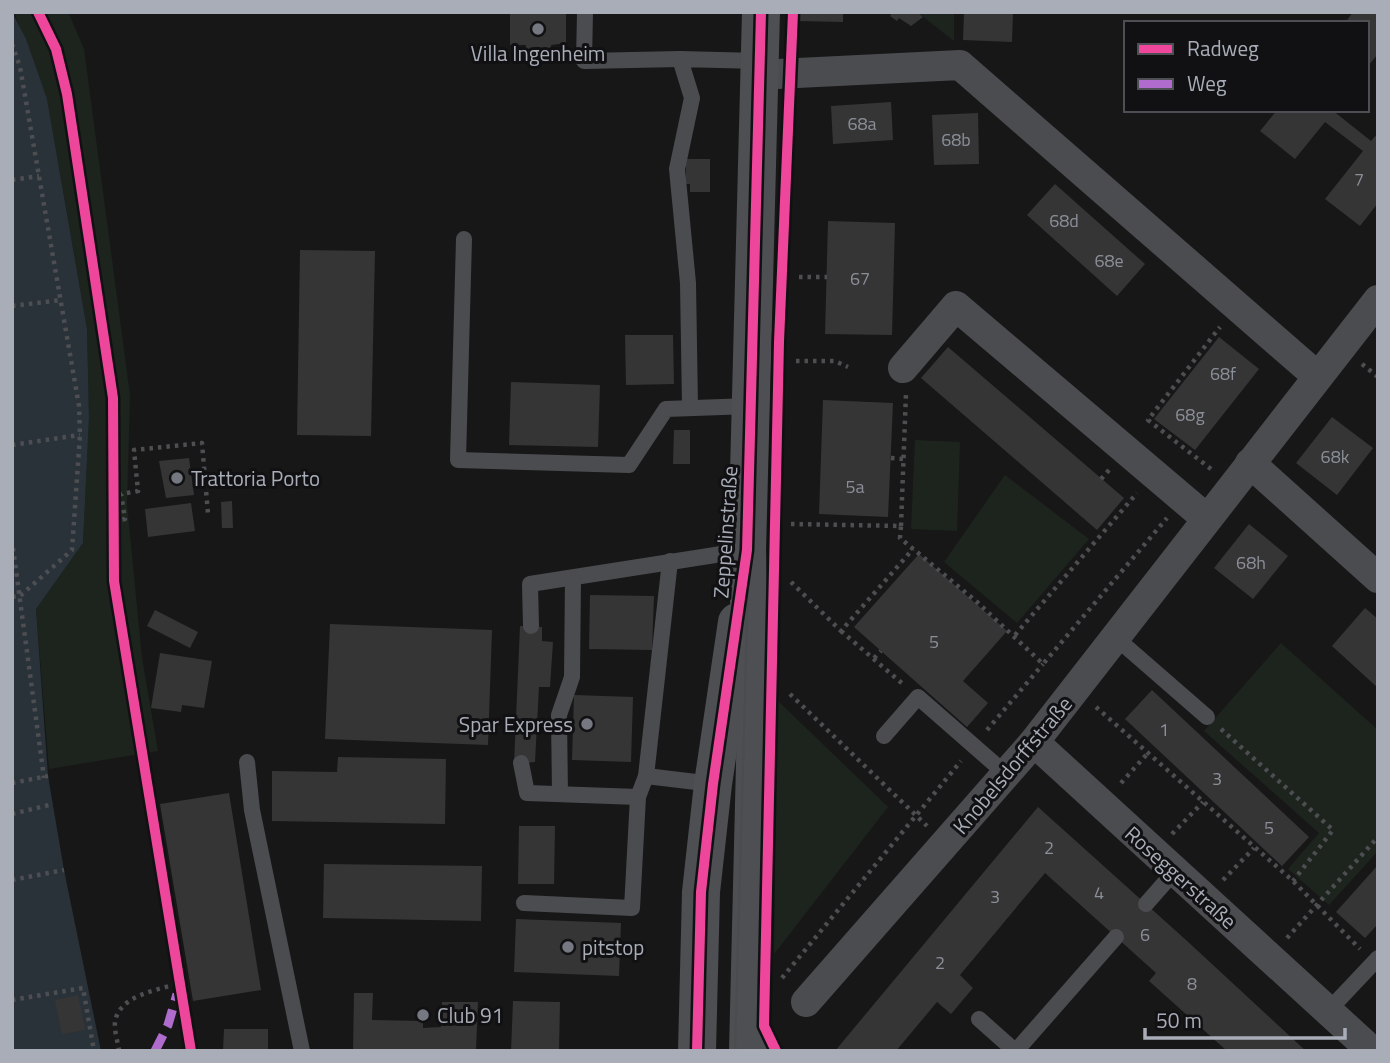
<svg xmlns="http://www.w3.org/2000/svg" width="1390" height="1063" font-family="'Titillium Web',sans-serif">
<rect width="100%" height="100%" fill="#171717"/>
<g fill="#1d241e">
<path d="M14,12H68L84,49L130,395L127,504L142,658L158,751L49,769L36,609L83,543L89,418L87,329L47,99Z"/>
<path d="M917,12H954V41Z"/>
<path d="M915,440L960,442L957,531L911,529Z"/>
<path d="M1005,475L1089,539L1017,623L944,562Z"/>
<path d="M1281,643L1378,730V851L1329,905L1288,869L1319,833L1204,731Z"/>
<path d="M777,700L888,807L774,954Z"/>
</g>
<path fill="#2a3239" d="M12,12L26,39L47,99L87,329L89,418L83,543L36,609L48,776L64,870L101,1051H12Z"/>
<g fill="#353536">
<path d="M513,12H566V43L551,45V54L525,55L526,45H510V14H513Z"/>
<path d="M797,12H843V22L797,21Z"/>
<path d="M892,12H917L923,17L911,26L899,18L897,21L890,16Z"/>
<path d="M964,12H1013L1012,42L963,40Z"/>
<path d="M1353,12H1378V54L1367,67V23H1345Z"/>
<path d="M891,102L893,140L833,144L831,106Z"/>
<path d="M1277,110H1332L1371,141L1378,133V203L1360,226L1325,199L1363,151L1325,122L1295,159L1260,131Z"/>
<path d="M978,113L979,164L934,165L932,115Z"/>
<path d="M686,159H710V192H690V184H686Z"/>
<path d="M1055,184L1145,264L1117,296L1027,215Z"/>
<path d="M828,221L895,223L892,335L825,334Z"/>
<path d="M300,250L375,251L371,436L297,435Z"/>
<path d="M625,335H673L674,384L626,385Z"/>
<path d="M1219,337L1259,369L1195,450L1154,419Z"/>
<path d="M948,347L1124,498L1097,530L921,378Z"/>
<path d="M511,382L600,385L598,447L509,445Z"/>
<path d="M823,400L893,403L888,517L819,514Z"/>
<path d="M1332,417L1373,448L1337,495L1296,463Z"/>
<path d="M674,430H690V464H673Z"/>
<path d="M189,458L194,495L166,498L159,461Z"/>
<path d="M232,501L233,528H222L221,502Z"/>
<path d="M191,503L195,531L148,537L145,509Z"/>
<path d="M1249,524L1288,556L1253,599L1214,568Z"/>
<path d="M919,554L1007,631L963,681L988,703L967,727L854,627Z"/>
<path d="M590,595L654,596L652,650L589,649Z"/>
<path d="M1365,608L1378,619V688L1332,646Z"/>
<path d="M155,610L198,632L190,648L147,626Z"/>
<path d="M330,624L492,630L488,745L325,739Z"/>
<path d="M520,626L542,627V641L553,642L550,687H539L535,762L514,764Z"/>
<path d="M160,653L212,661L204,708L182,705L181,712L151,708Z"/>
<path d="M1152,690L1309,837L1282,866L1125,719Z"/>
<path d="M574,695L633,697L631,762L572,760Z"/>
<path d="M338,757L446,759L445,824L272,821V771L337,772Z"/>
<path d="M229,793L261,990L193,1001L160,804Z"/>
<path d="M1038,807L1186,940L1306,1051H1227L1149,981L1156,973L1045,873L960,975L973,988L951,1014L937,1002L896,1051H835Z"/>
<path d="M519,826H555L554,884H518Z"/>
<path d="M324,864L482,866L481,921L323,918Z"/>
<path d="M1378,865V924L1365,938L1336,912Z"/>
<path d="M516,919L621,923L619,976L514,972Z"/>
<path d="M354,993H373L372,1020L423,1021V1028L441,1027L442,1002H478L476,1051H353Z"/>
<path d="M78,995L85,1030L62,1034L55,1000Z"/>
<path d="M513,1001L560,1002L559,1051H511Z"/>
<path d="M224,1029H268V1051H223Z"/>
</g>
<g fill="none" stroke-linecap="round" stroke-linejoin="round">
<g stroke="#4d4e52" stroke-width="4.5" stroke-dasharray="3.5 5" stroke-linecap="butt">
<path d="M12,44L20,67L79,406L80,435L72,550L20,596L12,597"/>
<path d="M12,180L39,176"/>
<path d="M799,277H827"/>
<path d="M12,306L61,300"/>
<path d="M796,361H835L848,367"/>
<path d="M1362,364L1378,377"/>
<path d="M12,445L80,435"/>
<path d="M891,458L904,459"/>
<path d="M1211,469L1148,420L1220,327"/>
<path d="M1101,479L1110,469"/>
<path d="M114,521L125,519L121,494L138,491L134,450L202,443L208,514"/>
<path d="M791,524L901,526L900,538L977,602L1043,664L1167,518"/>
<path d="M901,526L906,393"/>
<path d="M13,548L44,778"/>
<path d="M791,582L841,631L913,549"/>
<path d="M841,631L904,685"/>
<path d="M1015,635L1137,493"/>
<path d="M874,658L881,651"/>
<path d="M790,694L927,826"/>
<path d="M1096,707L1293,881L1360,949"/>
<path d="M1221,729L1333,830L1293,881"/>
<path d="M987,730L1043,664"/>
<path d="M12,783L48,776"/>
<path d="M1121,783L1148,753"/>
<path d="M12,814L53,804"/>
<path d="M1172,834L1203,802"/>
<path d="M12,880L64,870"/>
<path d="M1223,880L1254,848"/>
<path d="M1287,938L1378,837"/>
<path d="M782,978L961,761"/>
<path d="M12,1000L83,988L94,1051"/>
<path d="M119,1051C118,1042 114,1031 115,1022C119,995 158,990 180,983"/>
</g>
<g stroke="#4b4c50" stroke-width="16">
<path d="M585,12L584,61L680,59"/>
<path d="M464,239L458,460L629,465L666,409L750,406"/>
<path d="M690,407L688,283L677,169L692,98L680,59L759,61"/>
<path d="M531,626L530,584L747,550"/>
<path d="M1115,637L1207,717"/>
<path d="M884,736L918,697L1006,774"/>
<path d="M247,762L252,810L302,1051"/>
<path d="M521,763L527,793L638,797"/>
<path d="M646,776L713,784"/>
<path d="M560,794L559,715L572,677L573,578"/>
<path d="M524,903L632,908L638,797L646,776L670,561"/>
<path d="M1146,904L1175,871"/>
<path d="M1328,1011L1378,958"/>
<path d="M979,1019L1015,1051"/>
<path d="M1016,1051L1116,937"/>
</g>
<g stroke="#4b4c50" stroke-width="30">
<path d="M759,75L960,65L1317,376"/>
<path d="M903,368L956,306L1207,519"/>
<path d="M1250,463L1378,578"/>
<path d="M1034,742L1372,1051"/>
<path d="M806,1002L1034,742L1378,300"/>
</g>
<g stroke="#4d4f52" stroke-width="38">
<path d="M697,1051L701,892L713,784L737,622"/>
<path d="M748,1051L757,681L748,590L747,550L761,12"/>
</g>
<path stroke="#4b4c4f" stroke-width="2" d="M735,1051L764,12"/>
<path stroke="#b06ccc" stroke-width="9" stroke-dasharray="18 9" stroke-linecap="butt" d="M155,1051L168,1025L177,994"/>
<g stroke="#111113" stroke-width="15">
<g id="cycleway">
<path d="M38,12L56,49L67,94L113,398L114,581L191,1051"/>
<path d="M697,1051L701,892L713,784L747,550L761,12"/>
<path d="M776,1051L764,1026L779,342L793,12"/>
</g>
</g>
<use href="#cycleway" stroke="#ed469a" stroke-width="10"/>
</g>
<g fill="#757880" stroke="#111113" stroke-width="2.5">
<circle cx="538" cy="29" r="7"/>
<circle cx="177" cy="478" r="7"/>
<circle cx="587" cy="724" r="7"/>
<circle cx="568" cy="947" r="7"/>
<circle cx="423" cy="1015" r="7"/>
</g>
<g text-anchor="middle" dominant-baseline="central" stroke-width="6" stroke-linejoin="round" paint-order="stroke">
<g font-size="18" fill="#8b8f98">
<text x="862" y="123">68a</text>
<text x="956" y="139">68b</text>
<text x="1359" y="179">7</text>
<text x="1064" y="220">68d</text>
<text x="1109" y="260">68e</text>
<text x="860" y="278">67</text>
<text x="1223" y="373">68f</text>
<text x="1190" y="414">68g</text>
<text x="1335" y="456">68k</text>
<text x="855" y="486">5a</text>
<text x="1251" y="562">68h</text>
<text x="934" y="641">5</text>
<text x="1164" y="729">1</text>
<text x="1217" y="778">3</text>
<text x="1269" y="827">5</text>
<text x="1049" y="847">2</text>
<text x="1099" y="892">4</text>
<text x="995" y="896">3</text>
<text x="1145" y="934">6</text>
<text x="940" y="962">2</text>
<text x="1192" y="983">8</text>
</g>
<g font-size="21" fill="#a8adb8" stroke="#111113" text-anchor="start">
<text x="538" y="53" text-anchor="middle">Villa Ingenheim</text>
<text x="191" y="478">Trattoria Porto</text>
<text x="573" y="724" text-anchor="end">Spar Express</text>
<text x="582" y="947">pitstop</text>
<text x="437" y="1015">Club 91</text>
</g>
<g font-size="21" fill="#a8adb8" stroke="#111113">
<text transform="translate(725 532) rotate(-86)">Zeppelinstraße</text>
<text transform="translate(1012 765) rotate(-50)">Knobelsdorffstraße</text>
<text transform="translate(1181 877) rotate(42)">Roseggerstraße</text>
</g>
</g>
<rect width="1390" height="1063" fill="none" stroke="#a8adb8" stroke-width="28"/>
<rect x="1124" y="21" width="245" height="91" fill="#111113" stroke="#4d4f55" stroke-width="2"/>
<rect x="1138" y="44" width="35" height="10" fill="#ed469a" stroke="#4d4f55" stroke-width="2"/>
<text x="1187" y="56" font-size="21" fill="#a8adb8">Radweg</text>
<rect x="1138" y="79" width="35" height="10" fill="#b06ccc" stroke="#4d4f55" stroke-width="2"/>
<text x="1187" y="91" font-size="21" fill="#a8adb8">Weg</text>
<path d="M1145 1028v10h200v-10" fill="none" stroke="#a8adb8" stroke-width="3.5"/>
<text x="1156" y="1028" font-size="21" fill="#a8adb8" stroke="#111113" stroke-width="5" paint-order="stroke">50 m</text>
</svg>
